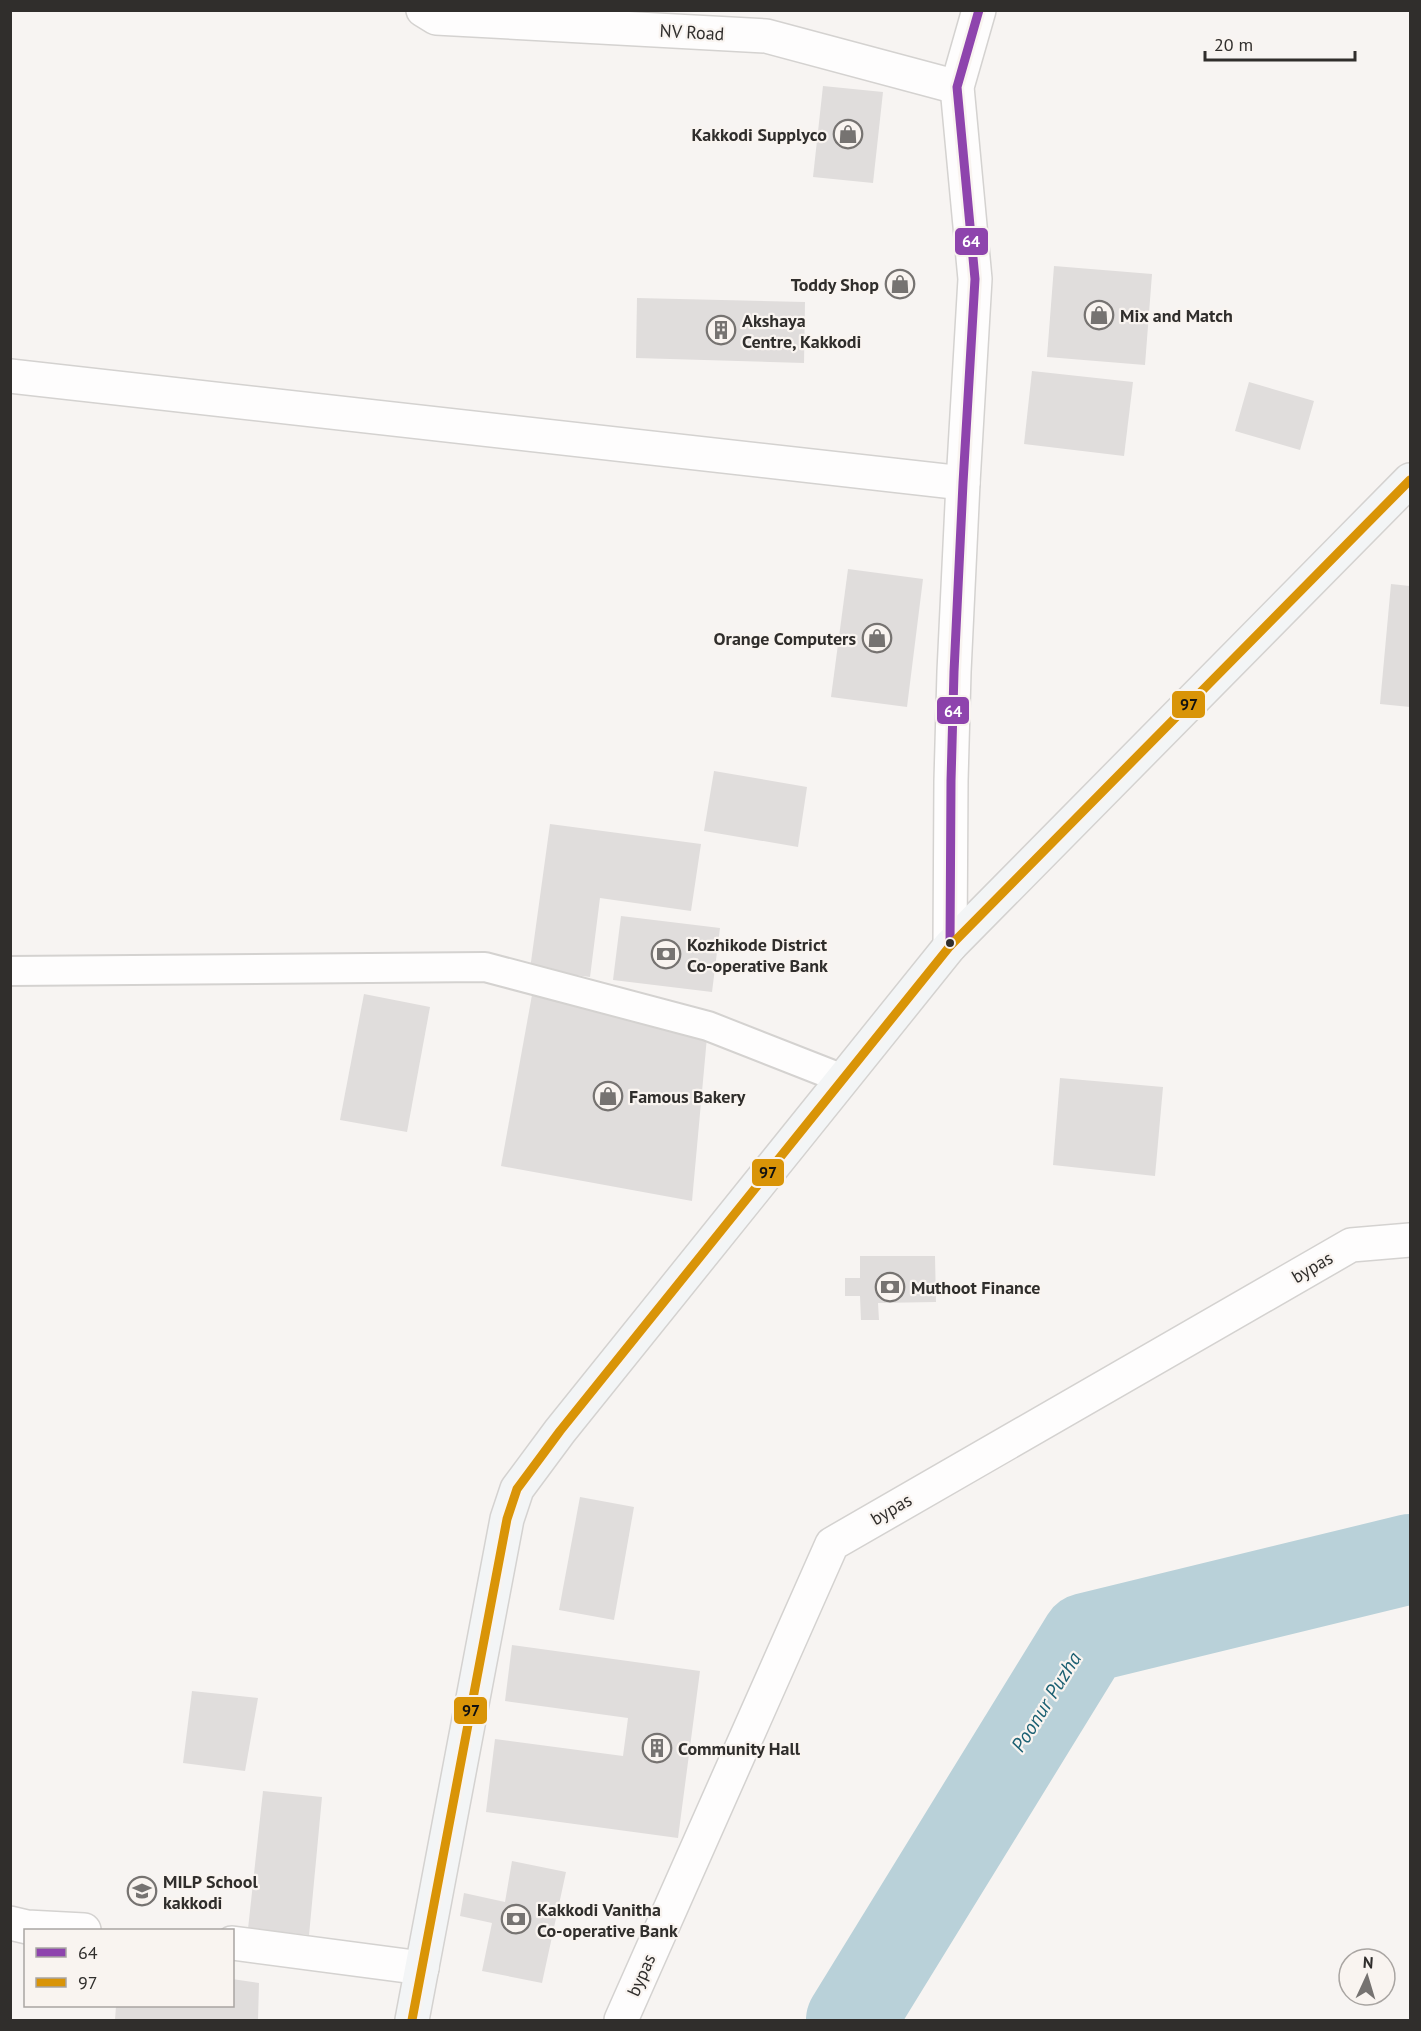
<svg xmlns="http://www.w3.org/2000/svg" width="1421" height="2031" font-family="'PT Sans',sans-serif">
<rect width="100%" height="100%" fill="#f7f4f2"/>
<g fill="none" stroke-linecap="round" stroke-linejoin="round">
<path stroke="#b9d1d9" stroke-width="90" d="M851,2020L1086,1638L1410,1559"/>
</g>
<g fill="#e0dddc">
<path d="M823,86L883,92L873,183L813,177Z"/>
<path d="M1054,266L1152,274L1145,365L1047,357Z"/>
<path d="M637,298L805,302L804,363L636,358Z"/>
<path d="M1032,371L1133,382L1124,456L1024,444Z"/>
<path d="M1249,382L1314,401L1300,450L1235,431Z"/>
<path d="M848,569L923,579L907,707L831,697Z"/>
<path d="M1391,584L1410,586V707L1380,704Z"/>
<path d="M714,771L807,787L798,847L704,831Z"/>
<path d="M550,824L701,844L691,911L600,898L590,977L530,969Z"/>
<path d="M621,916L720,928L712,992L613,980Z"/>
<path d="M364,994L430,1007L407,1132L340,1120Z"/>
<path d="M532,995L708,1026L692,1201L501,1166Z"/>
<path d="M1060,1078L1163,1087L1155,1176L1053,1165Z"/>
<path d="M860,1256H935L936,1302L878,1303L879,1320H861L860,1296H845V1278H860Z"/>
<path d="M580,1497L634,1507L614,1620L559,1610Z"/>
<path d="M512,1645L700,1671L678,1838L486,1812L495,1739L623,1756L628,1718L505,1701Z"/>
<path d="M192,1691L258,1698L245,1771L183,1763Z"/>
<path d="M263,1791L322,1797L309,1935L248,1929Z"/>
<path d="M512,1861L566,1872L542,1983L482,1971L492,1923L460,1916L464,1893L505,1902Z"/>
<path d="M232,1979L259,1983L258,2020H115L116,2006H232Z"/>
</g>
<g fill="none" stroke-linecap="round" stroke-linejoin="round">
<g stroke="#d4d2d0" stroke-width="32">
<path id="service" d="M10,971L485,967L708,1026L843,1079"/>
</g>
<g stroke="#d4d2d0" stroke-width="36">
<g id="minor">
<path d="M423,10L436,18L766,36L957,87"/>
<path d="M10,376L963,483"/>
<path d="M10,1923L27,1927L84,1930"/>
<path d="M232,1943L422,1968"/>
</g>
</g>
<g stroke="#d4d2d0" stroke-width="36">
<g id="tertiary">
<path d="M950,946L951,781L954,672L963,483L975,279L957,87L979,10"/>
<path d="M621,2020L832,1544L1351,1245L1410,1240"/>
</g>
</g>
<g stroke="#d4d2d0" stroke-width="36">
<path id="secondary" d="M412,2020L507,1519L517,1489L560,1431L950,946L1410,480"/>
</g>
<use href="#service" stroke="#fefdfd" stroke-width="28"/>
<use href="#minor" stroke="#fefdfd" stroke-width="33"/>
<use href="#tertiary" stroke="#fefdfd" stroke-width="33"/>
<use href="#secondary" stroke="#f3f5f6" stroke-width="33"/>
<g stroke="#f9f4f0" stroke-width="14">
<path id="bus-1" d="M950,946L951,781L954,672L963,483L975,279L957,87L979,10"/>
</g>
<g stroke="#f9f4f0" stroke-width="14">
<path id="bus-2" d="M412,2020L507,1519L517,1489L560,1431L950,946L1410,480"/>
</g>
<use href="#bus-1" stroke="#8e44ad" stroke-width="9"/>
<use href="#bus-2" stroke="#d99407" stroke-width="9"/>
</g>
<defs>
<g id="shop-ring" transform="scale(1.5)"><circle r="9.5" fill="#f9f4f0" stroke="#767371" stroke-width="1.5"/><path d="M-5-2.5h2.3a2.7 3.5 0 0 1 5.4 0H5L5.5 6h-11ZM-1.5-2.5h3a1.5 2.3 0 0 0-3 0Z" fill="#767371"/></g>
<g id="building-ring" transform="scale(1.5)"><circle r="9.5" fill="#f9f4f0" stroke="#767371" stroke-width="1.5"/><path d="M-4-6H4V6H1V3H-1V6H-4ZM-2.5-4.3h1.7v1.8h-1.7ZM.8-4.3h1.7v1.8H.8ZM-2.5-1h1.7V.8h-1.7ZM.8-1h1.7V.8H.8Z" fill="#767371"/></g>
<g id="bank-ring" transform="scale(1.5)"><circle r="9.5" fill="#f9f4f0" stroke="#767371" stroke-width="1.5"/><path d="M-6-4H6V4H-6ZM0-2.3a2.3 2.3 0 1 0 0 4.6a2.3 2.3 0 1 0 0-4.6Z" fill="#767371"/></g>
<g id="school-ring" transform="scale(1.5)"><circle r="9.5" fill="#f9f4f0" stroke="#767371" stroke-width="1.5"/><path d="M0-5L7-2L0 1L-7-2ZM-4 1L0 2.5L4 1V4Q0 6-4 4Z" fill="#767371"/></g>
</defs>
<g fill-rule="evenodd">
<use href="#shop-ring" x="848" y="134"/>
<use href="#shop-ring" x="900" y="284"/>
<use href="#shop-ring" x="1099" y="315"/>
<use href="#building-ring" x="721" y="330"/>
<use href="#shop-ring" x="877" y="638"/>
<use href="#bank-ring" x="666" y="954"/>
<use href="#shop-ring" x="608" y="1096"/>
<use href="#bank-ring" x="890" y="1287"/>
<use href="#building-ring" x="657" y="1748"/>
<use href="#school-ring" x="142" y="1891"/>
<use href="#bank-ring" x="516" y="1919"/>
</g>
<circle fill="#302e2c" stroke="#f9f4f0" stroke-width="2" cx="950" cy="943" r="5"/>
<g text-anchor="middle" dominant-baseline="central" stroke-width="4.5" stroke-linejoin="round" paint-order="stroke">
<g font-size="18" fill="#302e2c" stroke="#f9f4f0">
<text transform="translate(692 32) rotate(3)">NV Road</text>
<text transform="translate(1312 1267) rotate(-30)">bypas</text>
<text transform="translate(891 1509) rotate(-30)">bypas</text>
<text transform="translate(641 1975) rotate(-66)">bypas</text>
</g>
<g font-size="18" font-weight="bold" fill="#302e2c" stroke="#f9f4f0" text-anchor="start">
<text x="827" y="134" text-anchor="end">Kakkodi Supplyco</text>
<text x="879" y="284" text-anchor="end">Toddy Shop</text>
<text x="1120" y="315">Mix and Match</text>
<text x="742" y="320">Akshaya<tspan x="742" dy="21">Centre, Kakkodi</tspan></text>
<text x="856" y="638" text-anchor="end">Orange Computers</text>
<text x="687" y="944">Kozhikode District<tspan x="687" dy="21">Co-operative Bank</tspan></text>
<text x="629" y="1096">Famous Bakery</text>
<text x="911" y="1287">Muthoot Finance</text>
<text x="678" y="1748">Community Hall</text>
<text x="163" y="1881">MILP School<tspan x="163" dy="21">kakkodi</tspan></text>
<text x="537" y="1909">Kakkodi Vanitha<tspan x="537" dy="21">Co-operative Bank</tspan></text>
</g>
<g font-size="20" font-style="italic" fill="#1d6173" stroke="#f9f4f0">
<text transform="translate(1046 1702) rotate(-58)">Poonur Puzha</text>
</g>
</g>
<g stroke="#f9f4f0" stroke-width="2">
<rect x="954" y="227" width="35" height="29" rx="6" fill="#8e44ad"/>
<rect x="1171" y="690" width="35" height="29" rx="6" fill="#d99407"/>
<rect x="936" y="696" width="34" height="29" rx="6" fill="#8e44ad"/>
<rect x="751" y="1158" width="34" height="29" rx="6" fill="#d99407"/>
<rect x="453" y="1696" width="35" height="29" rx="6" fill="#d99407"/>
</g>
<g font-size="16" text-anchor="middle" font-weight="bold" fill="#fff">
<text x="971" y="247">64</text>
<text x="953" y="717">64</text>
</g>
<g font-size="16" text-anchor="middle" font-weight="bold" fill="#111">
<text x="1189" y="710">97</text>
<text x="768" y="1178">97</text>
<text x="471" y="1716">97</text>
</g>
<rect width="1421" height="2031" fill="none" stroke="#302e2c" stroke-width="24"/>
<rect x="24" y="1929" width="210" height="78" fill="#f9f4f0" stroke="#a9a5a2" stroke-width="1.5"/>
<rect x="36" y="1948" width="30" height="9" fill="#8e44ad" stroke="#a9a5a2" stroke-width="1.5"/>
<text x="78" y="1959" font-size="18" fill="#302e2c">64</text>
<rect x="36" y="1978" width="30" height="9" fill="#d99407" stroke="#a9a5a2" stroke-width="1.5"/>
<text x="78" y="1989" font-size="18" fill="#302e2c">97</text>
<g transform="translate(1367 1977) rotate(4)"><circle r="28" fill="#f9f4f0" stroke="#a9a5a2" stroke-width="1.5"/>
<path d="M0-4.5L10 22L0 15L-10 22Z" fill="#767371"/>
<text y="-9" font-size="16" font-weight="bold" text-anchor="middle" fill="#302e2c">N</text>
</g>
<path d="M1205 51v9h150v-9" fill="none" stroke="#302e2c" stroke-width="3"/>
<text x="1214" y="51" font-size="18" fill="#302e2c" stroke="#f9f4f0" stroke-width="4.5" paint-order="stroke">20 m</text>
</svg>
